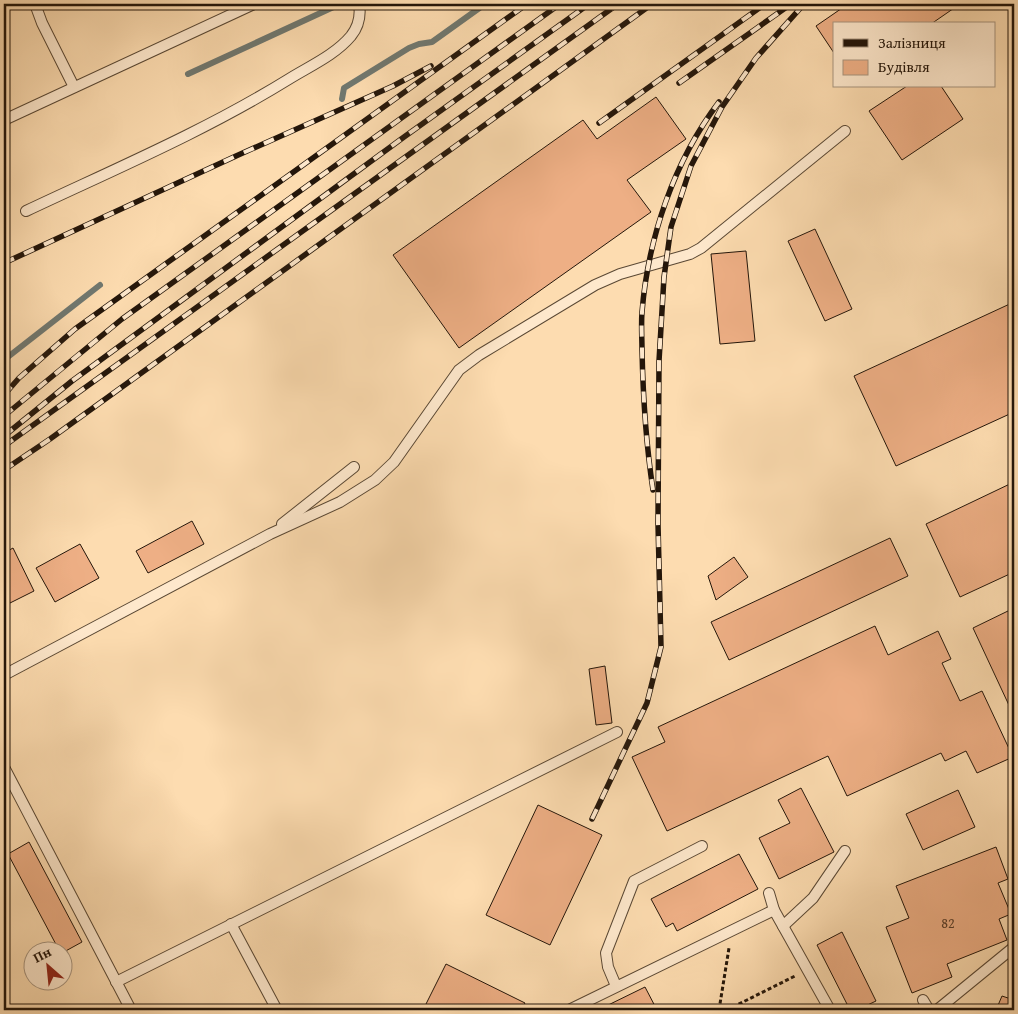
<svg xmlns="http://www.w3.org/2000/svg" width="1018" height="1014" font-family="'Gentium Book Plus',serif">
<rect width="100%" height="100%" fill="#fddcb0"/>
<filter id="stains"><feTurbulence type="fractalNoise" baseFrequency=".004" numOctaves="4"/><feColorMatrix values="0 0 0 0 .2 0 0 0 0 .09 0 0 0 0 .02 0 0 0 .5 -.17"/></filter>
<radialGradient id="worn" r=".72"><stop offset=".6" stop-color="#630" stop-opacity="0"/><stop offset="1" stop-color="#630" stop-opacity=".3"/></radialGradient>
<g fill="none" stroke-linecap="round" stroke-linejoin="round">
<g stroke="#707870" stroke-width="6">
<path d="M188,74L340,4"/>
<path d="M342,99L344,88L409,48L419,44L432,42L485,4"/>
<path d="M4,360L100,285"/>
</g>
</g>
<g fill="#eeaf85" stroke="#24160a">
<path d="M848,4L876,5L960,4L931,24H834V53L816,26Z"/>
<path d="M907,86H941L963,119L902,160L869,111Z"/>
<path d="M656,97L686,139L627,180L651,212L459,348L393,255L583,120L597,139Z"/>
<path d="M815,229L852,309L825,321L788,241Z"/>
<path d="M746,251L755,341L720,344L711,254Z"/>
<path d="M1014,302V412L896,466L854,376Z"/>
<path d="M1014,482V572L960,597L926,524Z"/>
<path d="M192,521L204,544L148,573L136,551Z"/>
<path d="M890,538L908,576L729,660L711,622Z"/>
<path d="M80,544L99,578L55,602L36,568Z"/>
<path d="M13,548L34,591L4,606V553Z"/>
<path d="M734,557L748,577L716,600L708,576Z"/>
<path d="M1010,610L1014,618V716L973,628Z"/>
<path d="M875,626L888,655L938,631L951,659L942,663L960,701L982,691L1013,757L977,773L966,751L945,761L941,753L847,796L828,756L667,831L632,757L665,742L658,727Z"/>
<path d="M605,666L612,723L596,725L589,669Z"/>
<path d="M801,788L834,852L779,879L759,838L790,823L778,800Z"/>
<path d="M958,790L975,827L923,850L906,814Z"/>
<path d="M538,805L602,835L550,945L486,915Z"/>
<path d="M29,842L82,942L62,953V952H60L8,854Z"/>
<path d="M996,847L1008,879L998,883L1011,914L999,919L1007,940L947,964L952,977L912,993L886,927L909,918L896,886Z"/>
<path d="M739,854L758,889L677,931L673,923L666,927L651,899Z"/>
<path d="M842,932L876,1001L857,1010H850L817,945Z"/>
<path d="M446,964L525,1003L521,1010H423Z"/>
<path d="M645,987L657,1010H598Z"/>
<path d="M1002,996L1014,1000V1010H996Z"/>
</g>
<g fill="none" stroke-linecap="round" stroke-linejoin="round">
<g stroke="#5a4834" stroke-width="12">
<g id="service">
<path d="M35,4L42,23L74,87"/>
<path d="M4,120L254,4"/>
<path d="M26,211C115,169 205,131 289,79C310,66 335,55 351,36C359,26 361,16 359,4"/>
<path d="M282,524L354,467"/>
<path d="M4,675L270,534L340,502L375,480L394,462L459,370L479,355L595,285L620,274L690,254L701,248L845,131"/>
<path d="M4,767L131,1010"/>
<path d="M769,893L774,910L830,1010"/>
<path d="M231,924L277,1010"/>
<path d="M783,926L813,898L845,851"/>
<path d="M116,982L617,732"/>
<path d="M616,986L608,967L606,953L634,881L702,846"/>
<path d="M923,1000L929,1010"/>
<path d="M569,1010L774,910"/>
<path d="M937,1010L1014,947"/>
</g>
</g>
<g stroke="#24160a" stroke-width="3" stroke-dasharray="4 2.5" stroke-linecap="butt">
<path d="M719,1010L729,948"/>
<path d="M727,1010L795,976"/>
</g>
<use href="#service" stroke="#fee8cc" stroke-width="10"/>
<g stroke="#24160a" stroke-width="5.5">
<g id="rail">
<path d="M679,83L791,4"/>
<path d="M599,123L765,4"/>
<path d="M4,263L236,156L393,86L431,66"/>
<path d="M4,395L19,378L75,329L527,4"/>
<path d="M4,416L122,319L560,4"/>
<path d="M4,436L72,381L404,137L589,4"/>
<path d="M4,446L618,4"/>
<path d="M4,470L50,439L652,4"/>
<path d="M653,490C646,444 643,397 642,350C642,338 641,325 642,312C648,238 674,161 719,102"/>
<path d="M592,819L647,703L661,647L658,524L659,361L664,277L671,227L691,166L722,107L756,58L804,4"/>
</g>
</g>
<use href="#rail" stroke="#fee8cc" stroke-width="4" stroke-dasharray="11" stroke-linecap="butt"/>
</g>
<g text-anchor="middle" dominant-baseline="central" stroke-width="5" stroke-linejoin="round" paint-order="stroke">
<g font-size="14" fill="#563c29">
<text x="948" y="923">82</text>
</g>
</g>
<rect width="1018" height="1014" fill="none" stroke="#fddcb0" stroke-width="20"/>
<rect x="5" y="5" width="1008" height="1004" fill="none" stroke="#24160a" stroke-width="2.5"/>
<rect x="10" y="10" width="998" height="994" fill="none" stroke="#24160a"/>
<rect x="833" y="22" width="162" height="65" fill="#fee8cc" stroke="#a7947e"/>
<rect x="843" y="39" width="25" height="8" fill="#24160a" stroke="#a7947e"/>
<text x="878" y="48" font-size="15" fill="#24160a">Залізниця</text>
<rect x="843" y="60" width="25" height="15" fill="#eeaf85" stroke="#a7947e"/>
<text x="878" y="72" font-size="15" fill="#24160a">Будівля</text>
<g transform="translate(48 966) rotate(333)"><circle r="24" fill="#fee8cc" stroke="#a7947e"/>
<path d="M0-4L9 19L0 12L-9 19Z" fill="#8f2418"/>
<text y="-8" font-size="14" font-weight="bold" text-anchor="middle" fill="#24160a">Пн</text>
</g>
<rect width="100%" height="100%" filter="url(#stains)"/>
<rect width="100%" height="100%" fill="url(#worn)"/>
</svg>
